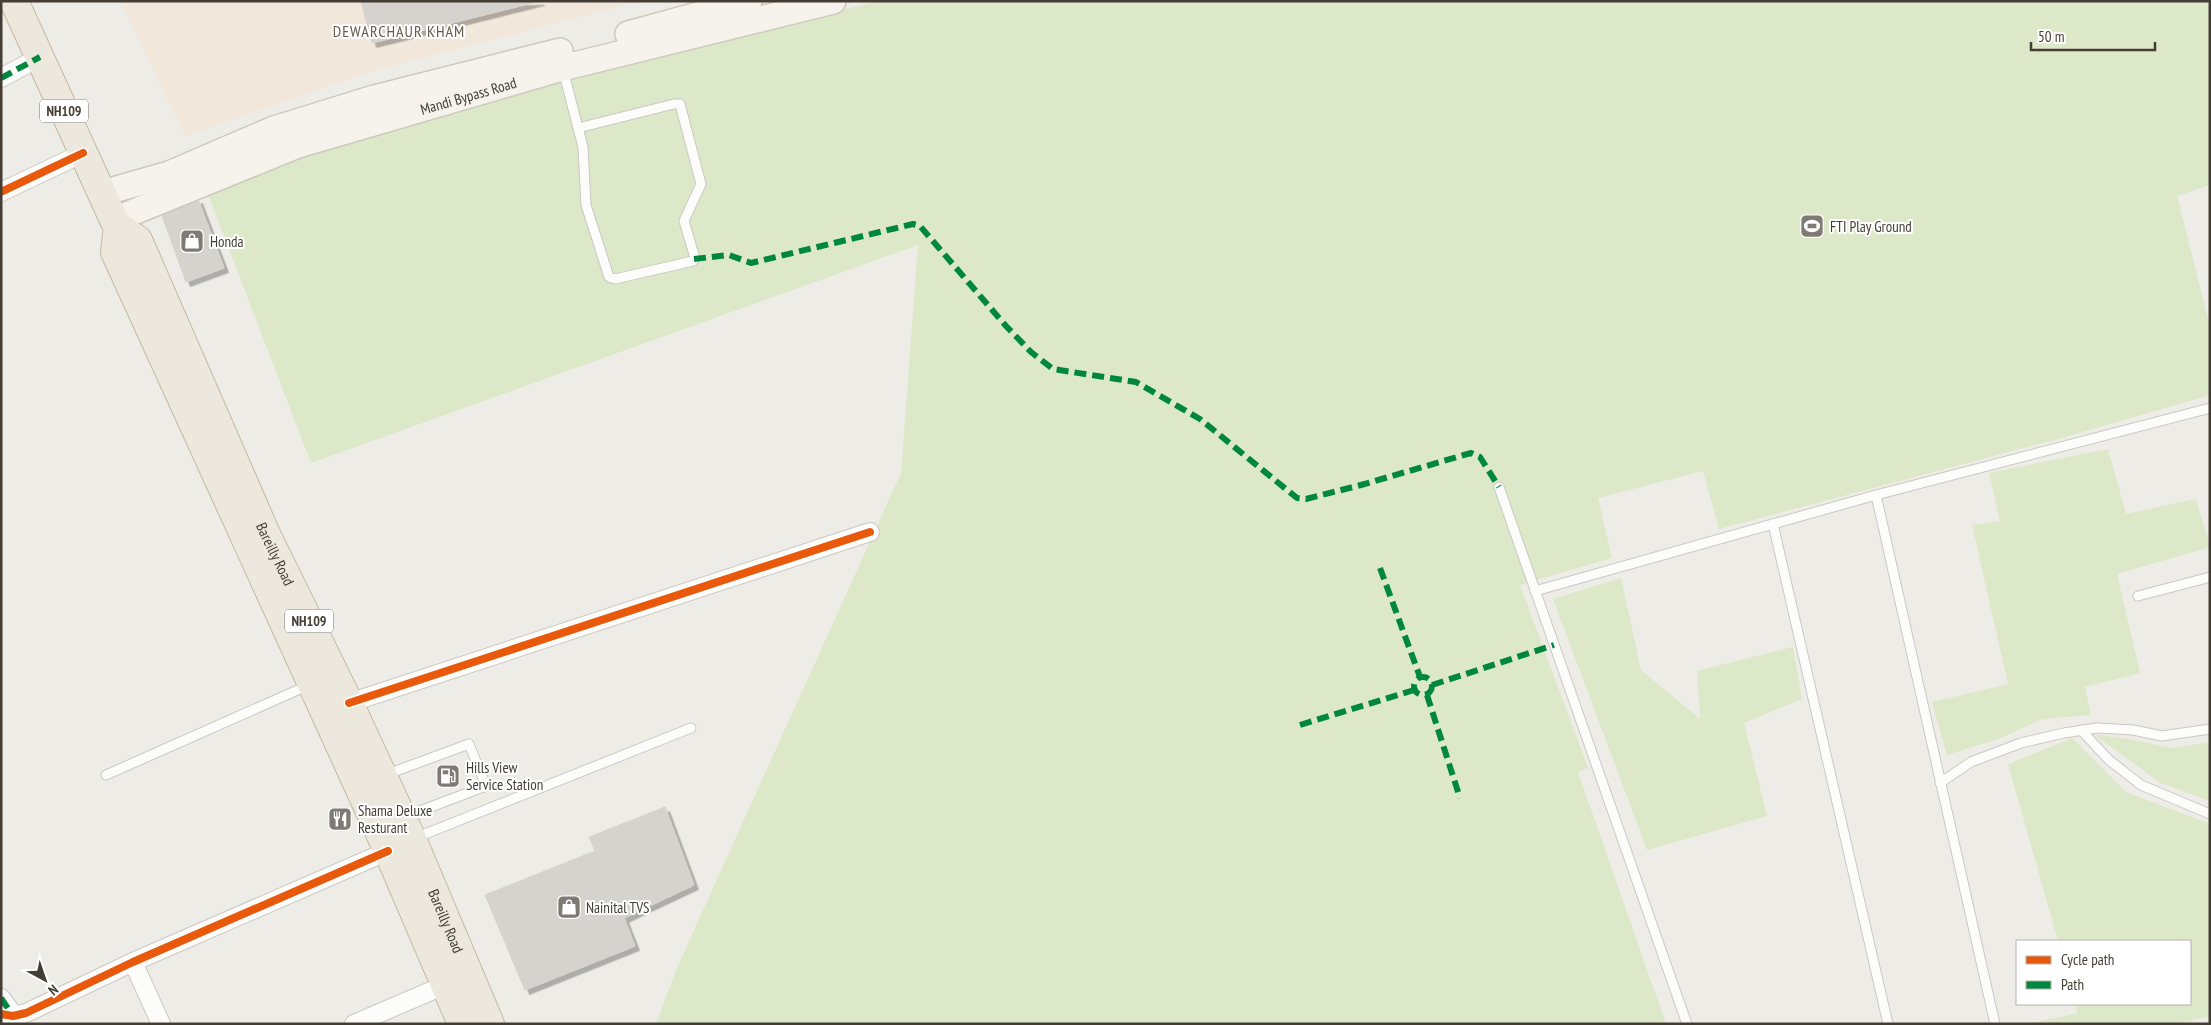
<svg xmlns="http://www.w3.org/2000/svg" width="2211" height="1025" font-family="'PT Sans Narrow',sans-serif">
<defs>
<filter id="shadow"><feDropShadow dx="4.5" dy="4.5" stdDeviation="0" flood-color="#0004"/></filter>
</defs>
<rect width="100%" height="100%" fill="#eeece7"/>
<path fill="#f1e7da" d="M120,1H641L376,70L185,136Z"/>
<g fill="#dce8c8">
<path d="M878,1H2207L2210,16V185L2177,196L2210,327V395L2058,439L1719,529L1703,471L1598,498L1612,558L1520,585L1588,768L1578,772L1666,1024H656L676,970L901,473L918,245L311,463L203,181L469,103Z"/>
<path d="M2108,449L2126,514L2196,499L2210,547L2117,574L2140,673L2085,687L2091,715L2042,719L2001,738L1947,755L1932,702L2008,684L1972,525L2000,521L1989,473Z"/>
<path d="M1621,578L1641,670L1700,719L1697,671L1793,647L1802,699L1744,723L1767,816L1647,850L1553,599Z"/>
<path d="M2093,734L2129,739L2172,748L2210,742V801L2161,783Z"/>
<path d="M2072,738L2126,792L2210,824V1016L2177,1024H2029L2078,1013L2075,1004H2190V941H2058L2008,764Z"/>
</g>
<g fill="#d6d3ce" stroke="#d6d3cd" filter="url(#shadow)">
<path d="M361,1H540L372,43Z"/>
<path d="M198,199L224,268L186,282L161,213Z"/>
<path d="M665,807L694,885L624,918L635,946L525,990L485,895L595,851L589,837Z"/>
</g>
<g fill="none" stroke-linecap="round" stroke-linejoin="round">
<g stroke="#cac8c3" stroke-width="11">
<g id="service">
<path d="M563,70L583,147L586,205L609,277L615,279L693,261L695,258L684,221L701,184L680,104H674L578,128"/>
<path d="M1499,487L1687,1024"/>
<path d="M1876,495L1995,1024"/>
<path d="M1773,524L1888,1024"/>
<path d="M1535,591L1876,495L2210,408"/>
<path d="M2138,596L2210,577"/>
<path d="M2081,730L2109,760L2141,785L2210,814"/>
<path d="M106,775L309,685"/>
<path d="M385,775L469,744L486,786L404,817"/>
<path d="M1940,783L1971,762L2021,743L2064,733L2097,728L2133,730L2162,736L2210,729"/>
<path d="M415,838L691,728"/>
</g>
</g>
<g stroke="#cac8c3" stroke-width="20">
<g id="minor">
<path d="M1,78L40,57"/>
<path d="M1,192L83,153"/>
<path d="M349,703L870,532"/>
<path d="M133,962L161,1024"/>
<path d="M1,998L17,1020"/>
<path d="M1,1014L13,1016L26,1013L133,962L388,851"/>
<path d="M354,1024L445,985"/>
</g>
</g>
<g stroke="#cdc9be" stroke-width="28">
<g id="secondary">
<path d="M628,34L749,1"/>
<path d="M103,193L169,174L274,129L374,98L560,51"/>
<path id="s1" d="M114,220L298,145L562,68L833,1"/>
</g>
</g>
<g stroke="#c5b8a3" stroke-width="30">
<g id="trunk">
<path id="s2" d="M14,1L114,220L118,226L138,240L266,534L349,703L412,839L490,1024"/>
<path d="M118,226L115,252L388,851L462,1024"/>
</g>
</g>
<use href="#service" stroke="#fcfcfb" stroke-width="9"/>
<use href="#minor" stroke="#fcfcfb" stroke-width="18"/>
<use href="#secondary" stroke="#f6f3ed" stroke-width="25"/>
<use href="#trunk" stroke="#ede8de" stroke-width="28"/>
<g stroke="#00873e" stroke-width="6" stroke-dasharray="12 6" stroke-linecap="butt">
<path d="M1,78L40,57"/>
<path d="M694,259L729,255L751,263L913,224L920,226L1006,326L1031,352L1053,369L1136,382L1200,419L1297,498L1306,499L1361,485L1471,453L1480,457L1499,487"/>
<path d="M1380,568L1420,677"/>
<circle cx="1423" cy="686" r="9"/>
<path d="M1432,685L1554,645"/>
<path d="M1427,695L1460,798"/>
<path d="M1300,725L1414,690"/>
<path d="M1,998L13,1016"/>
</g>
<g stroke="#fff" stroke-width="11">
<g id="cycleway">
<path d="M1,192L83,153"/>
<path d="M349,703L870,532"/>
<path d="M1,1014L13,1016L26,1013L133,962L388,851"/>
</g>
</g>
<use href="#cycleway" stroke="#e8590c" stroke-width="8"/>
</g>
<defs>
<g id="stadium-square" transform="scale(1.25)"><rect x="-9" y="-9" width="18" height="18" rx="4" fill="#7f7a73" stroke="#fff"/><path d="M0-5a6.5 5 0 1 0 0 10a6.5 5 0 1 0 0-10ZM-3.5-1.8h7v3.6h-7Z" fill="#fff"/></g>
<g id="shop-square" transform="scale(1.25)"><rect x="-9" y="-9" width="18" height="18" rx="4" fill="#7f7a73" stroke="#fff"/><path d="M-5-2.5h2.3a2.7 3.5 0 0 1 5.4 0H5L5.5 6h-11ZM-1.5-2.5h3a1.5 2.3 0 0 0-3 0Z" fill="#fff"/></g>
<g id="fuel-square" transform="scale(1.25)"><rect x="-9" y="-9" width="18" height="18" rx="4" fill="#7f7a73" stroke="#fff"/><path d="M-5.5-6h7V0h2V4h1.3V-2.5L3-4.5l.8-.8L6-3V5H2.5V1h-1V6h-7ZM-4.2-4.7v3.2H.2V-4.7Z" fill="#fff"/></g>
<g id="restaurant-square" transform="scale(1.25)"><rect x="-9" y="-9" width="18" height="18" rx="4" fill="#7f7a73" stroke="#fff"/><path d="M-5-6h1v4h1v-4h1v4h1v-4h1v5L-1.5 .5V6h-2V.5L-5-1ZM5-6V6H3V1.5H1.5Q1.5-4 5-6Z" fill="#fff"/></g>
</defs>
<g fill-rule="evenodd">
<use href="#stadium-square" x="1812" y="226"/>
<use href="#shop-square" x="192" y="241"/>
<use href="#fuel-square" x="448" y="776"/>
<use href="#restaurant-square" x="340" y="819"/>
<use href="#shop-square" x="569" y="907"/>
</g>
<g text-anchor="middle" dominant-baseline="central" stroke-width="4" stroke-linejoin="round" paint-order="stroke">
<g fill="#fff" stroke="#7b7771" stroke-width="1">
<rect x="40" y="99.5" width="48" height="23" rx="4"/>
<rect x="285" y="609.5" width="48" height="23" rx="4"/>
</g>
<g font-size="14" font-weight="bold" fill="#433d34">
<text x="64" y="111">NH109</text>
<text x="309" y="621">NH109</text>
</g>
<g font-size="15" fill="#433d34" stroke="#fff">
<text stroke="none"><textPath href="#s1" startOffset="376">Mandi Bypass Road</textPath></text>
<text stroke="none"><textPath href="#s2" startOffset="615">Bareilly Road</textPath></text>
<text stroke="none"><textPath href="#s2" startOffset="1020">Bareilly Road</textPath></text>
</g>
<g font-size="15" fill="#433d34" stroke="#fff" text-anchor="start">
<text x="1830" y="226">FTI Play Ground</text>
<text x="210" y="241">Honda</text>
<text x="466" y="767">Hills View<tspan x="466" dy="17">Service Station</tspan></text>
<text x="358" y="810">Shama Deluxe<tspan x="358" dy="17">Resturant</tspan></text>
<text x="586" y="907">Nainital TVS</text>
</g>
<g font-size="16" letter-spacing="1" fill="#655b4c" stroke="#fff">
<text x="399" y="31">DEWARCHAUR KHAM</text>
</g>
</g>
<rect width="2211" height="1025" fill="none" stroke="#433d34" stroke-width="5"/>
<rect x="2016" y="940" width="175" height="65" fill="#ffffff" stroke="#b4b1ae"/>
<rect x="2026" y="956" width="25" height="8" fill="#e8590c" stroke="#b4b1ae"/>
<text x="2061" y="965" font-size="15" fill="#433d34">Cycle path</text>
<rect x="2026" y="981" width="25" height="8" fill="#00873e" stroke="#b4b1ae"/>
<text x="2061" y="990" font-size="15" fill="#433d34">Path</text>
<g transform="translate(45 980) rotate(140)" stroke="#ffffff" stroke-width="4" paint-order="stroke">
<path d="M0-4L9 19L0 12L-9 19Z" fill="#433d34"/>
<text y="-8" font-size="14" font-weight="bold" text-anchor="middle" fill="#433d34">N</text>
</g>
<path d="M2031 42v8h124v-8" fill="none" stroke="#433d34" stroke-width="2.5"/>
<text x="2038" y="42" font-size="15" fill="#433d34" stroke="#ffffff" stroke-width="4" paint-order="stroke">50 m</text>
</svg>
